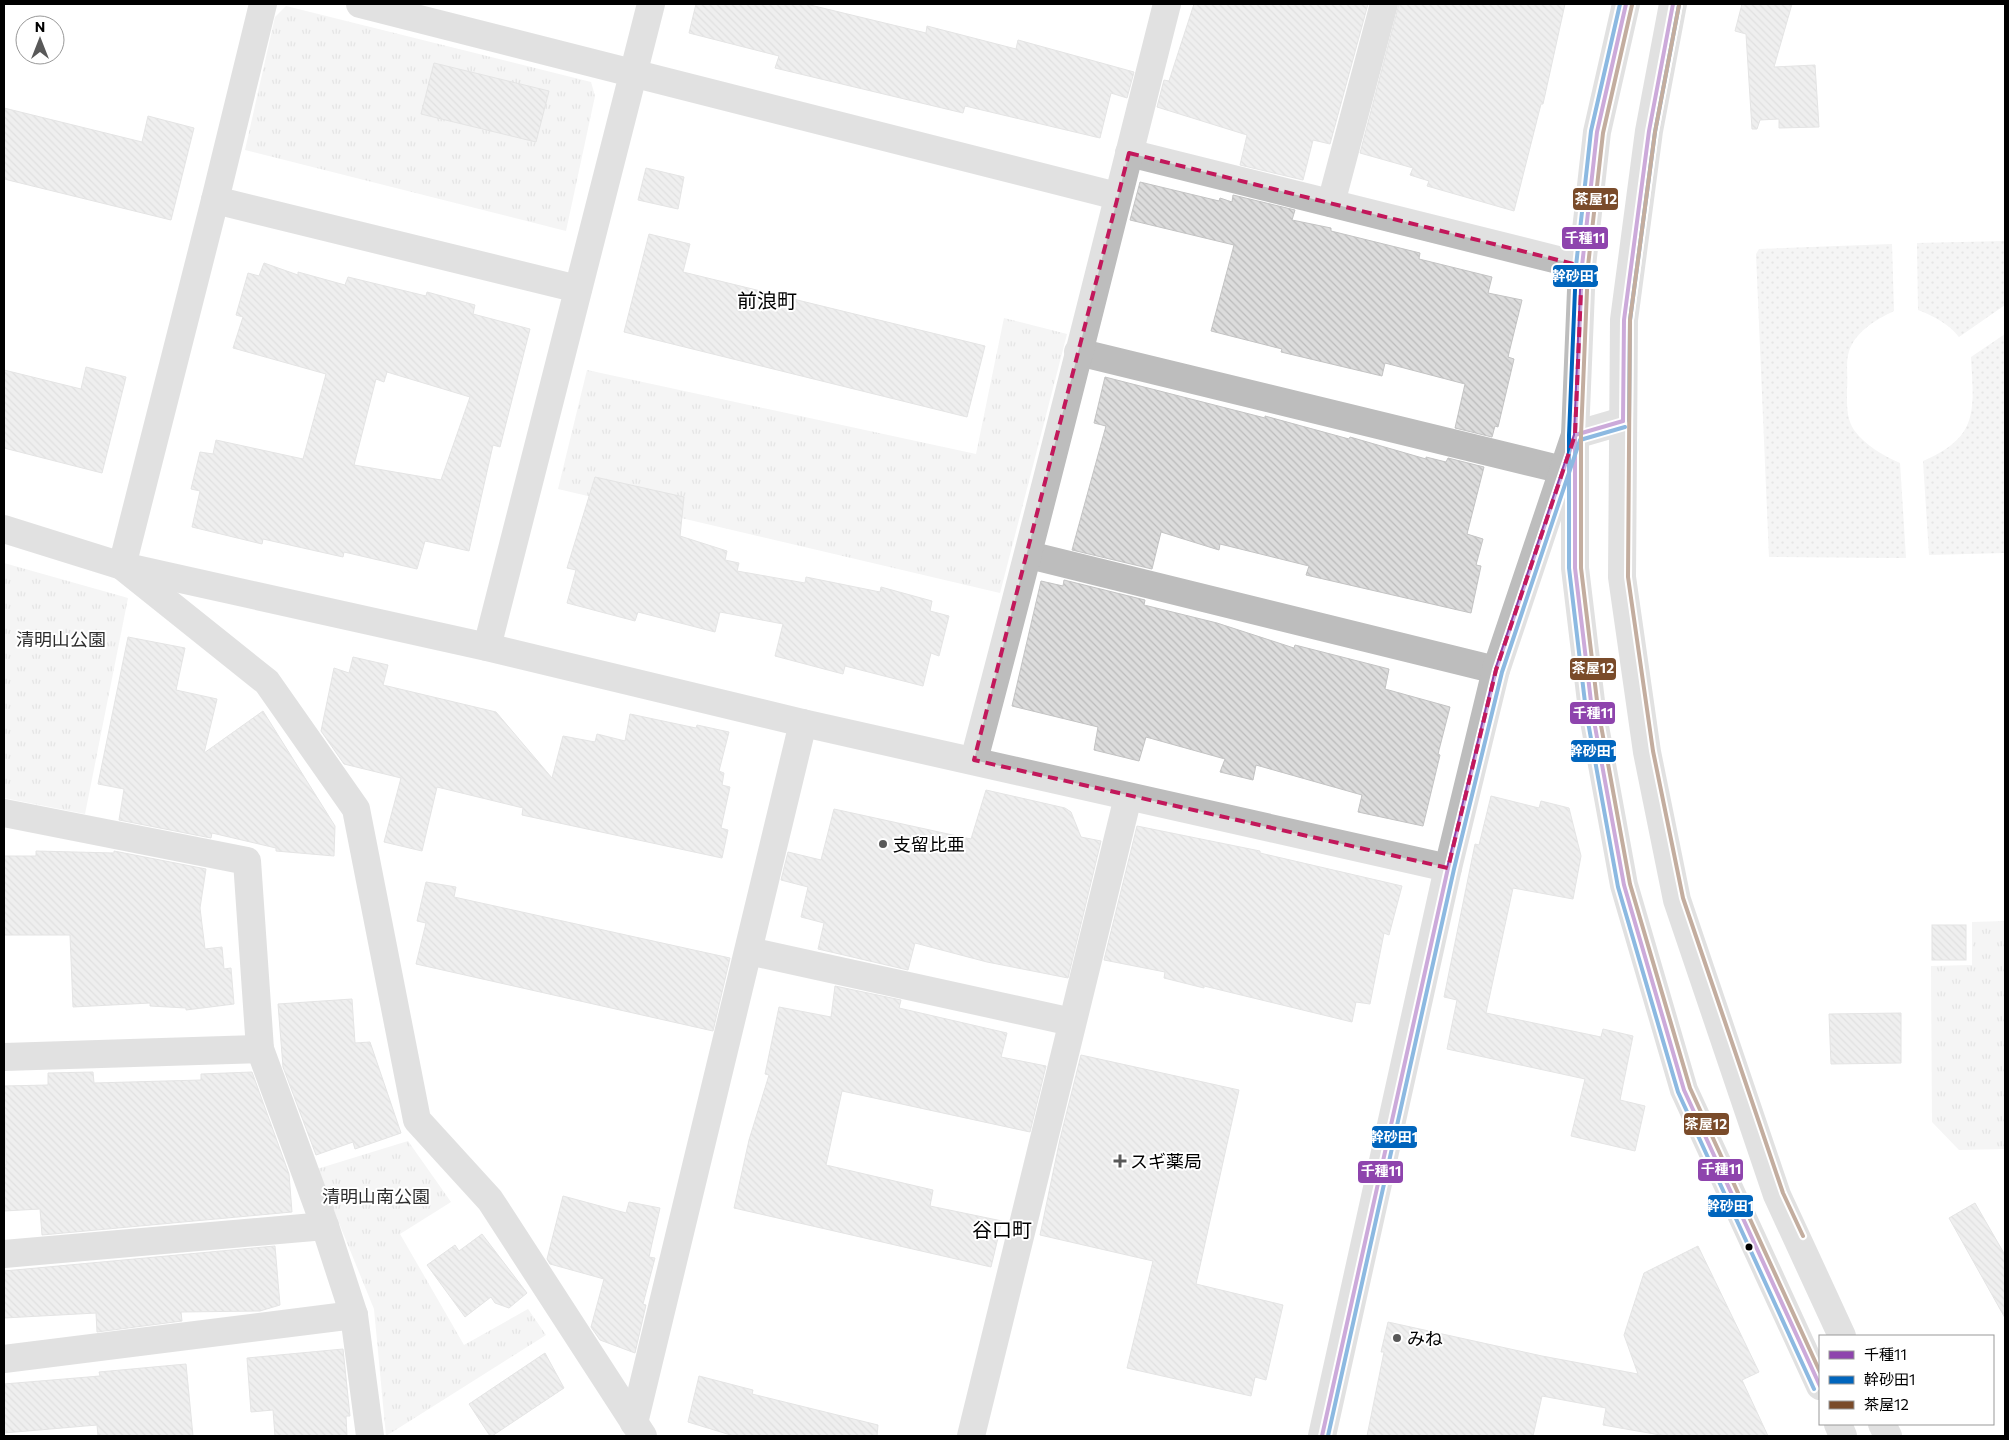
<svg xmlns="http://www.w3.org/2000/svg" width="2009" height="1440" font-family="Commissioner,'Noto Sans JP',sans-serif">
<defs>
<pattern id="grass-tufts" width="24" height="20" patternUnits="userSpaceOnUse" patternTransform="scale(1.25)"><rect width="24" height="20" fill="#e8e8e8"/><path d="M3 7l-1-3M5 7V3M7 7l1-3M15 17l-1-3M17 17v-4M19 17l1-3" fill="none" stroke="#c5c5c5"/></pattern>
<pattern id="garden-dots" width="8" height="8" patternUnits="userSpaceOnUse" patternTransform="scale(1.25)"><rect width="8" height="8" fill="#e8e8e8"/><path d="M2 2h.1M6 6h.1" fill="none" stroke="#c5c5c5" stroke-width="1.8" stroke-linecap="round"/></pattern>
<pattern id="building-back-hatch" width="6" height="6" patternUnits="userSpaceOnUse" patternTransform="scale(1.25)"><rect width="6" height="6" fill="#dcdcdc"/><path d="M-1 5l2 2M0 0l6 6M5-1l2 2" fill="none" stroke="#bbb"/></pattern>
</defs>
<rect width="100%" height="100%" fill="#fff"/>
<g fill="url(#grass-tufts)">
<path d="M286,6L591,82L595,96L566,231L245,150L275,17Z"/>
<path d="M1004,318L1067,334L1000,593L558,489L587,370L976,454Z"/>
<path d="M4,563L128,598L85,814L4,798Z"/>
<path d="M2005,921V1149L1959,1150L1932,1122L1931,966L1972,965V922Z"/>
<path d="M408,1141L451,1202L400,1234L464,1345L528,1309L546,1335L386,1436L374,1309L317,1169Z"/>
</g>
<g fill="url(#garden-dots)">
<path d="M2005,241V305L1959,337C1947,323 1936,317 1918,310L1917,243Z"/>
<path d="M1892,244L1894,311C1875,320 1853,333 1848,355C1846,365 1848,378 1847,389C1847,403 1846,418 1854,430C1866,446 1882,455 1900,463L1906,558L1769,557L1756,254L1759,249Z"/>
<path d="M2005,334V553L1929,555L1923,461C1979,437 1974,411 1971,357Z"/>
</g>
<g fill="url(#building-back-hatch)" stroke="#c4c4c4" fill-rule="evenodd">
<path d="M696,4H806L926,33L927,26L1016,49L1018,40L1134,72L1127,98L1111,93L1100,138L965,106L963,113L775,68L779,56L689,33Z"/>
<path d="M1194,4H1368L1330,144L1313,140L1303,180L1240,165L1247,135L1157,107L1164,80L1169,81Z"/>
<path d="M1399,4H1565L1543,104H1541L1514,211L1427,186L1429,181L1410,175L1413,168L1360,153Z"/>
<path d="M1742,4H1792L1774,67L1815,65L1819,127L1779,128V119L1760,120L1757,129H1752L1746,34L1735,31Z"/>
<path d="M434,63L549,91L536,142L421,114Z"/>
<path d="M4,108L142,142L148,116L194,128L171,220L4,179Z"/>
<path d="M646,168L684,177L678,209L638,200Z"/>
<path d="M1140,182L1219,201L1220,198L1232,202L1233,195L1295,210L1292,220L1331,228V231L1420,253L1419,259L1492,277L1488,293L1522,300L1508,357L1514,359L1498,427L1495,426L1492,437L1455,428L1465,384L1385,363L1382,376L1281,352L1282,349L1211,331L1234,245L1130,220Z"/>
<path d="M649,234L690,244L683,272L985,346L967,417L624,332Z"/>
<path d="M264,263L298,275V272L345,285L348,277L426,296L427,292L475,305L473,314L530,329L500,447L493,445L469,551L425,541L417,569L344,552L343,557L263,539L262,544L192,527L200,491L191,489L200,452L213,454L216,440L303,459L326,374L233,348L243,317L236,315L248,273L259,276ZM387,372L470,397L441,480L354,465L376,379L384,382Z"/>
<path d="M86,367L126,377L102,473L4,448V370L81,389Z"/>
<path d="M1105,377L1265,418V416L1349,439L1350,437L1426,459V457L1446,462L1448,458L1484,467L1467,534L1483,539L1476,565L1481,566L1471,613L1306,575L1309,566L1220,544L1219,550L1161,532L1152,569L1072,550L1106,426L1094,423Z"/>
<path d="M595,477L684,497L680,536L727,551L725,560L739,563L737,571L805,583L806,577L880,592L881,587L932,601L930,611L949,616L939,656L931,653L923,686L845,666L843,674L775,656L783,624L720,612L715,632L638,612L635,621L567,603L576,570L567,568Z"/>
<path d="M1064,580L1145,600L1144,605L1217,623L1294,648L1295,645L1389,669L1385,689L1450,707L1438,754L1440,755L1423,826L1358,812L1362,795L1256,765L1253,780L1220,772L1225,759L1146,737L1139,761L1094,750L1098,727L1012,706L1041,581L1063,586Z"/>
<path d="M128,637L185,648L176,690L217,699L204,753L263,711L335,826L334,856L276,851V848L212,833L211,838L119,820L124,789L98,784Z"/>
<path d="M353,657L388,665L383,685L496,712L552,778L563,736L595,742L597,734L625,741L630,714L696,728L697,725L729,732L719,771L724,773L722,785L730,787L721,828L728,830L722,858L522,815L523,808L437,787L422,851L384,842L401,778L344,764L321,731L334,668L349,673Z"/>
<path d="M986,790L1065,808L1071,812L1081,837L1101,841L1068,978L987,962L915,943L908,970L818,949L824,923L801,917L808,887L781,880L788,852L821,860L834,809L971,839Z"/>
<path d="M1491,796L1539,808L1541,801L1569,808L1581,856L1573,899L1513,888L1486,1013L1601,1037L1603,1029L1633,1036L1620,1100L1645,1106L1635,1151L1571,1136L1585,1079L1447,1049L1457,1000L1444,997L1475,844L1479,845Z"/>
<path d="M1137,826L1260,851V853L1402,886L1389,935L1384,933L1370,1004L1356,1002L1352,1022L1204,986V988L1164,978L1165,972L1104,960Z"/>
<path d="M36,851L114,853V851L206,869L200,908L205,949L222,947L224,969L231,968L234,1004L186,1010V1008L150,1006V1003L73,1007L70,935H4V856H36Z"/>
<path d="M426,882L456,887L454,897L730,958L713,1031L416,964L426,923L417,921Z"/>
<rect x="1932" y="925" width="34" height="35"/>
<path d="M835,986L901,1000L899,1008L1007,1033L1001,1057L1046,1066L1030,1132L842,1091L826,1165L933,1190L930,1206L1002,1221L991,1267L734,1208L749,1140L769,1075L765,1074L779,1007L831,1017Z"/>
<path d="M352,999L355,1043L370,1042L401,1133L355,1149L353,1142L316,1155L283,1067L278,1004Z"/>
<path d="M1901,1013V1063L1831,1064L1829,1014Z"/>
<path d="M1081,1055L1239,1090L1196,1284L1283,1305L1266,1380L1255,1377L1251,1396L1127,1368L1153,1261L1040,1235L1060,1139Z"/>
<path d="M93,1072L94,1083L201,1080V1074L252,1072L289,1174L292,1212L42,1235L40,1209L4,1211V1165H6L4,1086L48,1085V1073Z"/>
<path d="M563,1196L626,1213L629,1202L660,1208L649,1257L655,1258L643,1304L646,1305L635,1353L600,1340L591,1327L604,1279L550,1264L547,1259Z"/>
<path d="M1975,1203L2005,1255V1318L1949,1218Z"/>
<path d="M482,1234L527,1293L509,1308L495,1303L491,1297L465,1317L427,1265L455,1245L459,1251Z"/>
<path d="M275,1246L280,1305L260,1311L181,1312L182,1321L97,1332L96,1313L4,1318V1271Z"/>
<path d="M1698,1246L1759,1372L1742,1380L1768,1436H1666L1603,1425L1606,1408L1542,1396L1533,1436H1367L1384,1352H1381L1388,1322L1542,1356L1638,1374L1624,1335L1644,1273Z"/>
<path d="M343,1349L350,1416H346L347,1436H275L273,1410L251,1412L247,1358Z"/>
<path d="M545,1353L564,1388L492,1436H490L469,1404Z"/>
<path d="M186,1364L193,1436H98L97,1425L4,1433V1384L100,1376L99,1372Z"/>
<path d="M699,1376L753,1390L752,1394L878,1425L877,1436H734L688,1422Z"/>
</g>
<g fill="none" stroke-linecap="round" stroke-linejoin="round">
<g stroke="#bdbdbd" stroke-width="28">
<path d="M263,4L215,200L122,566L267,682L356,809L417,1120L490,1200L643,1436"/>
<path d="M360,4L1117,196"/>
<path d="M1129,153L1582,266"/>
<path d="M215,200L578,289"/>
<path d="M1331,203L1384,4"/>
<path d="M1078,352L1563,470"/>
<path d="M4,529L122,566L487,647L803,723L1448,868"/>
<path d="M1029,555L1496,670"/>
<path d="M487,647L651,4"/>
<path d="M974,760C1041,509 1103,256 1167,4"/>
<path d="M4,813L247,861L260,1049L325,1226L354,1315L370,1436"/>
<path d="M749,951L1072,1022"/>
<path d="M4,1057L260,1049"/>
<path d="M4,1254L325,1226"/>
<path d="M4,1359L354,1315"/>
<path d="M634,1423L803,723"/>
<path d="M971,1436L1128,797"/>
<path d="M1322,1436L1448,868L1496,670L1575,435L1623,421"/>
</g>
<g stroke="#bdbdbd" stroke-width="28">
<path d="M1626,4L1597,132L1582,266L1575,435V568L1592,710L1624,885L1684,1090L1820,1386"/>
<path d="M1673,4L1649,131L1624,320L1622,577L1647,752L1677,900L1777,1195L1842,1336"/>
<path d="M1838,1424L1843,1436"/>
<path d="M1882,1424L1888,1436"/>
</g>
<g stroke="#fff" stroke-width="8">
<g id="bus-1">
<path d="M1626,4L1597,132L1582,266L1575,435V568L1592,710L1624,885L1684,1090L1820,1386"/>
<path d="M1623,421L1624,320L1649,131L1673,4"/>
<path d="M1322,1436L1448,868L1496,670L1575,435L1623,421"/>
</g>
</g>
<g stroke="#fff" stroke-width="8">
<g id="bus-2">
<path d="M1620,4L1591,131L1576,266L1569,435V568L1586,711L1618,887L1678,1092L1814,1389"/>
<path d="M1629,421L1630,320L1655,132L1679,5"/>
<path d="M1328,1436L1454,869L1502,672L1580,440L1625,427"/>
</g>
</g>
<g stroke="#fff" stroke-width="8">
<g id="bus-3">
<path d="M1632,5L1603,133L1588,266L1581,435V568L1598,709L1630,884L1690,1088L1820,1372"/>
<path d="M1679,5L1655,132L1630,320L1628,577L1653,751L1683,898L1783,1193L1803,1236"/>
</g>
</g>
<use href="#bus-1" stroke="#8e44ad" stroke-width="4"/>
<use href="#bus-2" stroke="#0065bd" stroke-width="4"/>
<use href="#bus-3" stroke="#7a4b2a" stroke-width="4"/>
</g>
<path d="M0 0H2009V1440H0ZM1129,153L1582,266L1575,435L1496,670L1448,868L974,760Z" fill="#fff" fill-opacity=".55" fill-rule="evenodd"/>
<path fill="none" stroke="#c2185b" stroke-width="4" stroke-dasharray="10 6" stroke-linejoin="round" d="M1129,153L1582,266L1575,435L1496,670L1448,868L974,760Z"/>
<g fill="#595959" stroke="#fff" stroke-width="2">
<circle cx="883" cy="844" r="5"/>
<path d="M1117.5 1153.5h5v5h5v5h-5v5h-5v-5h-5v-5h5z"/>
<circle cx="1397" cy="1338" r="5"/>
</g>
<circle fill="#000" stroke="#fff" stroke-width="2" cx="1749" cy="1247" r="4.5"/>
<g text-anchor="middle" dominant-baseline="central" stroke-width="4" stroke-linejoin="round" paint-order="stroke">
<g font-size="18" fill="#2d2d2d" stroke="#fff">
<text x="61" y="639">清明山公園</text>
<text x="376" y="1196">清明山南公園</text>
</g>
<g font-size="18" fill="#000" stroke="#fff" text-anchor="start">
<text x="893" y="844">支留比亜</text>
<text x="1130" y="1161">スギ薬局</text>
<text x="1407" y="1338">みね</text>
</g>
<g font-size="20" fill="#000" stroke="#fff">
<text x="767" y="300">前浪町</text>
<text x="1002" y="1229">谷口町</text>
</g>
</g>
<g stroke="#fff" stroke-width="2">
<rect x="1572" y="187" width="47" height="24" rx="5" fill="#7a4b2a"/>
<rect x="1561" y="226" width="48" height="24" rx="5" fill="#8e44ad"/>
<rect x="1552" y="264" width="47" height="24" rx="5" fill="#0065bd"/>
<rect x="1569" y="657" width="48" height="24" rx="5" fill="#7a4b2a"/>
<rect x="1569" y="701" width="47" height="24" rx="5" fill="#8e44ad"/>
<rect x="1570" y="739" width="47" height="24" rx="5" fill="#0065bd"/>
<rect x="1683" y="1112" width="47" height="24" rx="5" fill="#7a4b2a"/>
<rect x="1371" y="1125" width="47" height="24" rx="5" fill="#0065bd"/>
<rect x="1697" y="1158" width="47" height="24" rx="5" fill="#8e44ad"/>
<rect x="1357" y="1160" width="47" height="24" rx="5" fill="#8e44ad"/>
<rect x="1707" y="1194" width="47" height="24" rx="5" fill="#0065bd"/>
</g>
<g font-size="14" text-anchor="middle" font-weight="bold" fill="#fff">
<text x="1596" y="204">茶屋12</text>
<text x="1585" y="243">千種11</text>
<text x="1576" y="281">幹砂田1</text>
<text x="1593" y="673">茶屋12</text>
<text x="1593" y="718">千種11</text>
<text x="1593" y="756">幹砂田1</text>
<text x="1706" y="1129">茶屋12</text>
<text x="1394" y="1142">幹砂田1</text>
<text x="1721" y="1174">千種11</text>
<text x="1381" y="1176">千種11</text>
<text x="1730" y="1211">幹砂田1</text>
</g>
<rect width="2009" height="1440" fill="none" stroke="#000000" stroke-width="10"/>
<rect x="1819" y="1335" width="175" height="90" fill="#ffffff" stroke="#999999"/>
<rect x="1829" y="1351" width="25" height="8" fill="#8e44ad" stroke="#999999"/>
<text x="1864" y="1360" font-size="15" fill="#000000">千種11</text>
<rect x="1829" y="1376" width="25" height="8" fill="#0065bd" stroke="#999999"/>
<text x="1864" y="1385" font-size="15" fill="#000000">幹砂田1</text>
<rect x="1829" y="1401" width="25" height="8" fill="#7a4b2a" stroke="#999999"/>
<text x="1864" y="1410" font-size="15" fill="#000000">茶屋12</text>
<g transform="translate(40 40)"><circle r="24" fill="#ffffff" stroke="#999999"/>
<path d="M0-4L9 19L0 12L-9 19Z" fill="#595959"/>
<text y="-8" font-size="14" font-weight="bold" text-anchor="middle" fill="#000000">N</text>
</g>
</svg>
